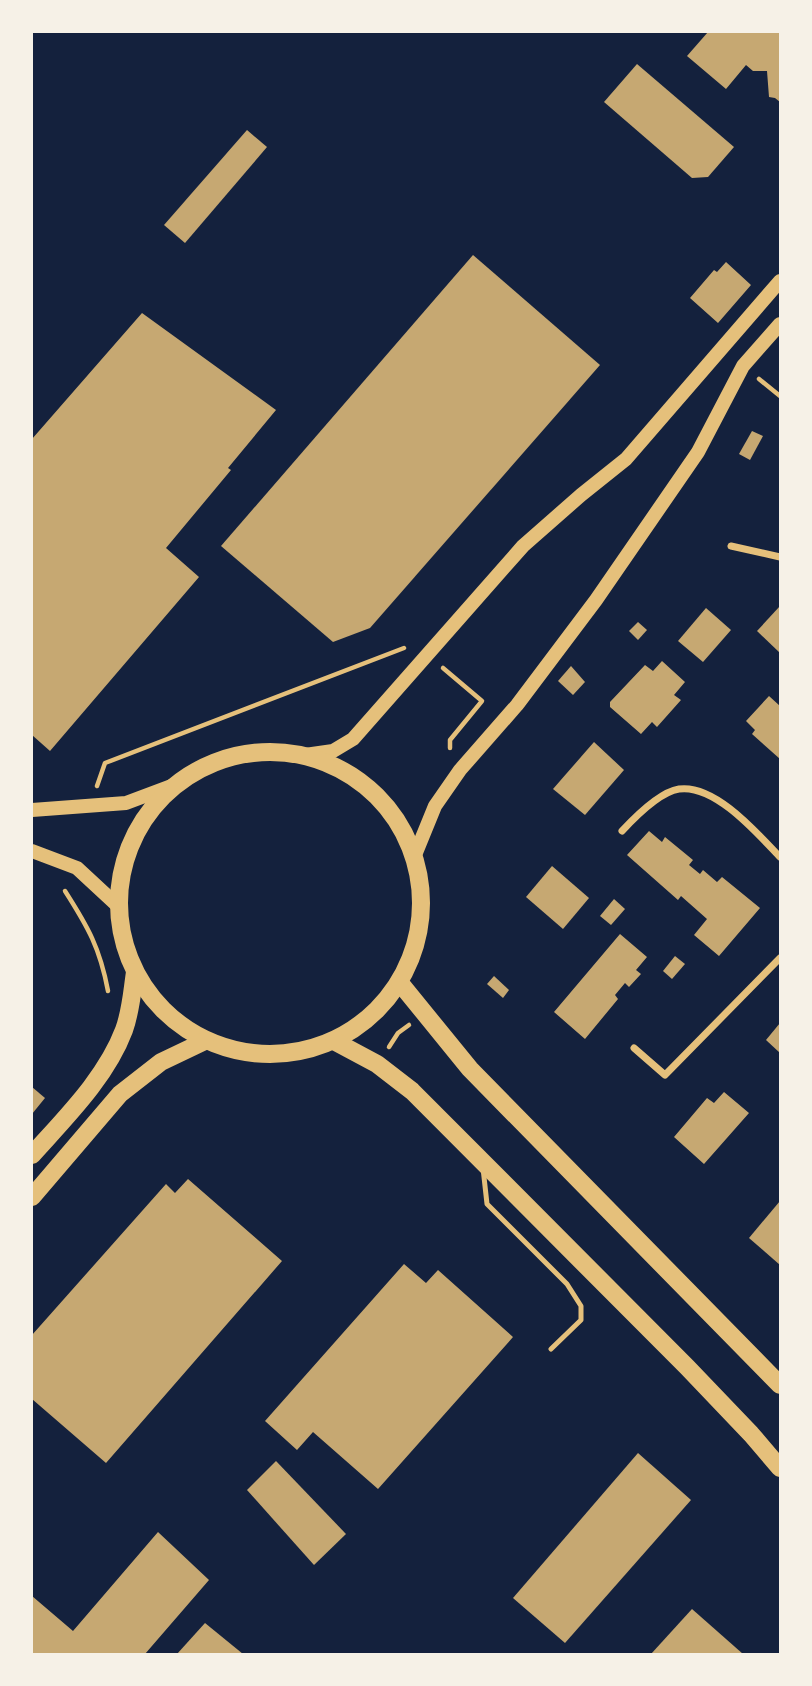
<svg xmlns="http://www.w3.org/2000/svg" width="812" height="1686" font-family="'Work Sans',sans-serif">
<rect width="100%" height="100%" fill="#14213d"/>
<g fill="#c6a872">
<path d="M708,32H780V102L775,98L769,97L767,71H753L746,65L726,89L687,56Z"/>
<path d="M637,64L734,147L708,177L692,178L604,102Z"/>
<path d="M247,130L267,147L185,243L164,225Z"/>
<path d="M473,255L600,365L370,628L333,642L221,546Z"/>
<path d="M726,262L751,285L718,323L690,298L714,270L717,272Z"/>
<path d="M142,313L276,410L228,468L231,470L166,548L199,577L50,751L32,735V439Z"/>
<path d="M752,431L763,436L750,460L739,454Z"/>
<path d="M780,606V653L757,631Z"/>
<path d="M706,608L731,630L703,662L678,641Z"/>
<path d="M638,622L647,630L638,640L629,631Z"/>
<path d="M662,661L685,682L674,695L681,700L657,727L652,722L641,734L610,707V702L645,665L653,671Z"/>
<path d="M571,666L585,682L573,695L558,681Z"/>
<path d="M769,696L780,706V759L752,734L755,730L746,721Z"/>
<path d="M594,742L624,770L585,815L553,789Z"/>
<path d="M649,831L662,842L665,837L693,860L689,865L700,874L703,870L717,882L722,877L760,908L719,956L694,935L707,919L681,896L678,900L627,855Z"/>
<path d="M552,866L589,898L563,929L526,897Z"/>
<path d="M614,899L625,909L611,925L600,916Z"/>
<path d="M620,934L647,957L636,970L641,974L629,987L625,983L615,995L618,999L585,1039L554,1012Z"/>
<path d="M675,956L685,964L672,979L663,971Z"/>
<path d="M494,976L509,990L503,998L487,984Z"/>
<path d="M780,1023V1053L766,1040Z"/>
<path d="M32,1087L45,1098L32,1114Z"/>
<path d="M724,1092L749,1113L704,1164L674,1137L707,1098L714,1103Z"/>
<path d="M188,1179L282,1261L106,1463L32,1399V1335L166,1184L175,1193Z"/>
<path d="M780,1201V1265L749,1238Z"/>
<path d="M404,1264L426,1283L438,1270L513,1337L378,1489L313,1432L297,1450L265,1421Z"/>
<path d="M638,1453L691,1500L565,1643L513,1598Z"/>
<path d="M276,1461L346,1534L314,1565L247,1490Z"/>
<path d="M158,1532L209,1580L145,1654H32V1596L73,1631Z"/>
<path d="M692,1609L743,1654H651Z"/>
<path d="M205,1623L243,1654H177Z"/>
</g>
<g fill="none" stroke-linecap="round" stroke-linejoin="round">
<g stroke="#e5c07b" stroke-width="4.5">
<path d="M759,379L780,396"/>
<path d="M443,668L482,701L450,740V748"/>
<path d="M97,786L105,763L404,648"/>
<path d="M65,891C88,927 100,948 108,991"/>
<path d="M389,1047L398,1033L409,1025"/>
</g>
<path stroke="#e5c07b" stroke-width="5" d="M483,1168L487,1204L567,1284L581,1306V1320L551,1349"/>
<g stroke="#e5c07b" stroke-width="7">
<path d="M731,546L780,557"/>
<path d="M622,831C635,817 660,792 679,789C715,784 757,833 780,857"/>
<path d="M634,1048L665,1075L780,958"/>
</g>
<g stroke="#e5c07b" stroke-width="14">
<path d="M305,755L333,751L353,739L523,546L581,495L626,459L780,281"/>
<path d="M32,810L126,803L174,785"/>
<path d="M32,851L77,868L118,906"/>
<path d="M415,855L435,806L460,770L517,705L596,600L698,452L743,366L780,324"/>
</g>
<g stroke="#e5c07b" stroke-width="18">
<circle cx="270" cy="903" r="151"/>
<path d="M400,983L470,1069L780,1385"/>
<path d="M334,1041L377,1064L412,1091L687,1367L751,1434L780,1468"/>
<path d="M32,1155C65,1118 106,1078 124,1030C131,1011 132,992 135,972"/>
<path d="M32,1197L120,1094L161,1062L205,1041"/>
</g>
</g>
<rect width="812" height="1686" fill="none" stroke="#f6f1e7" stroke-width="66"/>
</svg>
